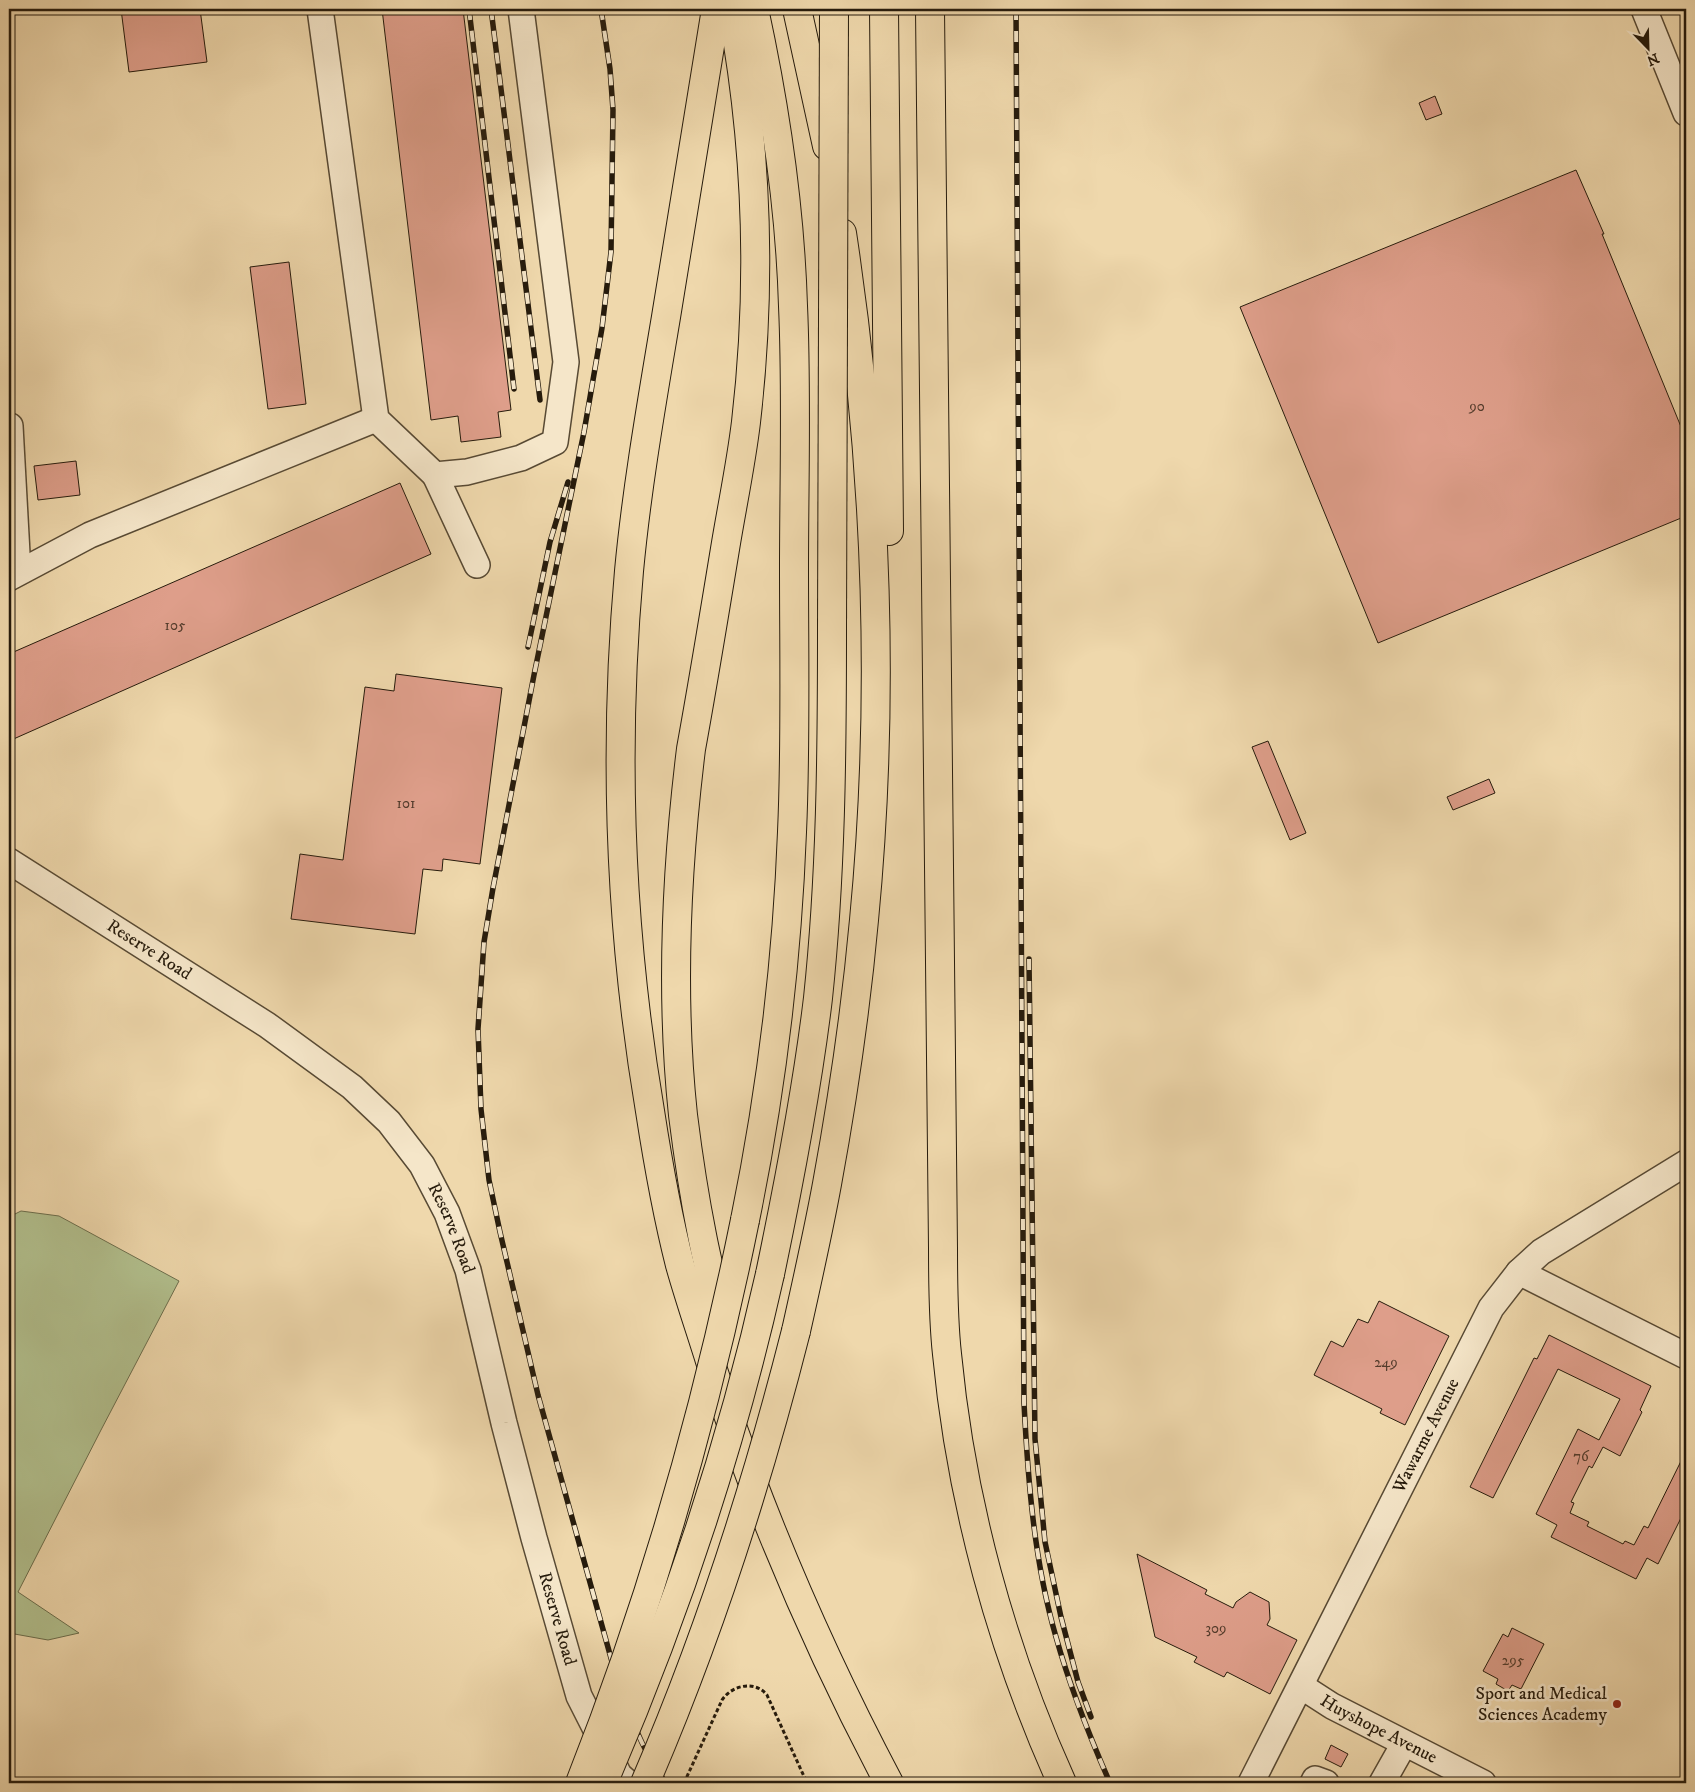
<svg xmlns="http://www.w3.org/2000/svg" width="1695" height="1792" font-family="'IM FELL DW Pica',serif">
<rect width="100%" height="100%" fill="#efd8ac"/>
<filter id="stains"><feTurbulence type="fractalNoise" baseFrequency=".004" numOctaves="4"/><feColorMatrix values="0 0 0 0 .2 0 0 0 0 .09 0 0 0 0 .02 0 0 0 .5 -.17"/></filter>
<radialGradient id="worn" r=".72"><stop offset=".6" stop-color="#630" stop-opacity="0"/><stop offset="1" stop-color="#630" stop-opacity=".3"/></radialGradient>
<path fill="#b2c08e" stroke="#6c6e4d" d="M21,1211L59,1216L179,1281L101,1430L18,1592L79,1633L48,1640L9,1633V1217Z"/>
<g fill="#de9e8a" stroke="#261b0c">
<path d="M121,9H200L207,62L129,72Z"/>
<path d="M382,9H463L511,410L498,412L501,437L461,442L458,416L431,420Z"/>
<path d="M1435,96L1442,114L1426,120L1419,103Z"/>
<path d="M1576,170L1604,234H1602L1686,439V516L1378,643L1240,307Z"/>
<path d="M289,262L306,404L268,409L250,267Z"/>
<path d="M76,461L80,495L38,500L34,466Z"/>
<path d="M400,483L431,554L9,741V654Z"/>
<path d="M396,674L502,688L480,864L443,859L442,871L423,869L415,934L291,919L300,854L343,860L365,687L394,691Z"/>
<path d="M1268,741L1306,833L1290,840L1252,747Z"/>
<path d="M1489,779L1495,793L1453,810L1447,797Z"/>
<path d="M1379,1301L1449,1336L1405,1425L1380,1413L1382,1409L1314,1375L1331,1341L1343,1347L1358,1319L1368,1323Z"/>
<path d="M1549,1335L1651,1386L1640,1410L1642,1412L1620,1456L1603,1447L1592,1468L1589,1466L1571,1502L1574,1503L1570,1513L1589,1522L1587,1526L1623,1544L1625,1541L1634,1545L1644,1526L1648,1528L1686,1451V1508L1658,1564L1647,1558L1636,1579L1551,1537L1557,1525L1536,1514L1578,1429L1599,1440L1620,1399L1558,1369L1493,1498L1470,1487L1534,1358L1537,1359Z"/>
<path d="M1137,1554L1207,1590L1205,1594L1233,1608L1236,1602L1250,1592L1269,1602L1270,1619L1267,1625L1297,1640L1270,1694L1227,1672L1224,1677L1194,1662L1197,1657L1155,1637Z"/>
<path d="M1512,1628L1544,1644L1521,1689L1512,1685L1508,1691L1496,1684L1498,1679L1483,1671L1503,1634L1508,1637Z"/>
<path d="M1331,1745L1348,1754L1341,1767L1325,1759Z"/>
</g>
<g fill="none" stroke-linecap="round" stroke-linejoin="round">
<g stroke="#584a34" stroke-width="28">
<g id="minor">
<path d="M320,9L376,419L435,475L467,472L521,458L555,442L566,362L521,9"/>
<path d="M1644,9L1686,113"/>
<path d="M10,426L18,572"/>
<path d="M435,475L477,565"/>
<path d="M9,578L90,535L376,419"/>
<path id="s1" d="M9,861L267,1025L352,1087L389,1122L422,1165L447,1213L468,1270L504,1423L534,1538L579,1696L619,1775L628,1783"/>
<path d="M1519,1272L1686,1356"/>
<path id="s2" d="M1301,1686L1332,1706L1483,1783"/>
<path id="s3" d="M1251,1783L1491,1308L1519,1272L1541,1252L1686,1163"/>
<path d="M1313,1783L1315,1779L1326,1783"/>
<path d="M1382,1783L1404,1744"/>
</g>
</g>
<g stroke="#261b0c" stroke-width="30">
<g id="highway">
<path d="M716,9C700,112 682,214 666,317C652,401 637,486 629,571C613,751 620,933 650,1111C658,1163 667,1214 680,1265C689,1297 700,1329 710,1361C757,1507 817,1647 889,1783"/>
<path d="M797,9L827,146"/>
<path d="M884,9L889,531"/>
<path d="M930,9L943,1248C943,1283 943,1318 947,1354C961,1501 1001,1648 1062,1783"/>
<path d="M745,1220C771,1093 787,962 792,832C796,744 794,657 794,569C794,481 797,393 793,306C790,206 775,106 754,9"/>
<path d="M770,1274C789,1183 807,1091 818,998C831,876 832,753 832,629"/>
<path d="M796,1331C807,1282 818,1233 827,1184C843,1097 856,1008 864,920C886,692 876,459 842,233"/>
<path d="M719,1332C718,1299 708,1267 702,1235C694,1195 688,1155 683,1115C670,993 676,871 691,749C703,683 714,616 725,549C732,506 741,464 746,422C762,284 757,145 732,9"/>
</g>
</g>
<path stroke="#261b0c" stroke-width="3" stroke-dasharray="4 2.5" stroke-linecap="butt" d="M684,1783L722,1700C732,1685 755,1680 767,1695L807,1783"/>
<use href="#minor" stroke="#f5e6c9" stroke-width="25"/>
<use href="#highway" stroke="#efd8ac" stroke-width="28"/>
<g stroke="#261b0c" stroke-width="5.5">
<g id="rail">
<path d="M469,9L514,389"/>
<path d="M491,9L540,400"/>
<path d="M601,9L610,69L613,110L611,252L602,328L584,432L534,675L493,888L484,942L478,1029L481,1109L489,1180L500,1232L538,1395L614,1669C627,1708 641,1750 666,1783"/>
<path d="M1016,9L1024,1403C1028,1481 1034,1561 1056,1637C1070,1687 1089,1735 1110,1783"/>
<path d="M528,647L550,542L568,482"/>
<path d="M1029,959L1035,1439L1045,1542L1061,1617L1078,1682L1091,1717"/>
</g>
</g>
<use href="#rail" stroke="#f5e6c9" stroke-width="4" stroke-dasharray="11" stroke-linecap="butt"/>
<g stroke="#261b0c" stroke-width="30" stroke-linecap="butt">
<g id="highway-bridge">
<path d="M832,629L834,9"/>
<path d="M580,1783C652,1601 706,1412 745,1220"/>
<path d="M603,1783C674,1619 731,1449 770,1274"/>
<path d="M645,1783C708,1637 757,1485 796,1331"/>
</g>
</g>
<use href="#highway-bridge" stroke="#efd8ac" stroke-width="28"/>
</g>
<circle fill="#8f2418" stroke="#f5e6c9" stroke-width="2" cx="1617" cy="1704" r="5"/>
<g text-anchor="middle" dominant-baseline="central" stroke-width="5" stroke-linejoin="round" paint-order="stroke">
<g font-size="15" fill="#543c2c">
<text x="1477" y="406">90</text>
<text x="175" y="625">105</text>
<text x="406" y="803">101</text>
<text x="1386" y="1362">249</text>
<text x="1581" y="1456">76</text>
<text x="1216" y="1628">309</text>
<text x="1513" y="1660">295</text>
</g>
<g font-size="18" fill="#261b0c" stroke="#f5e6c9">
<text stroke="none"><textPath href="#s1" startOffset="166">Reserve Road</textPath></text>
<text stroke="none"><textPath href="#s1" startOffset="586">Reserve Road</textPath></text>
<text stroke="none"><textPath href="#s3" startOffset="389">Wawarme Avenue</textPath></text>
<text stroke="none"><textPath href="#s1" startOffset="991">Reserve Road</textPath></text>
<text stroke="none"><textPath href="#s2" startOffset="89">Huyshope Avenue</textPath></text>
</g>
<g font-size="18" fill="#261b0c" stroke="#f5e6c9" text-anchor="end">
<text x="1607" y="1694">Sport and Medical<tspan x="1607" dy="21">Sciences Academy</tspan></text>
</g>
</g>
<rect width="1695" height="1792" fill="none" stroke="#efd8ac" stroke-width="30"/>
<rect x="10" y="10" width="1675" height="1772" fill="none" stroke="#261b0c" stroke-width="2.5"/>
<rect x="15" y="15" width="1665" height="1762" fill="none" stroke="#261b0c"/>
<g transform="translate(1648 48) rotate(157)" stroke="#f5e6c9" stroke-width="4" paint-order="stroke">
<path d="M0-4L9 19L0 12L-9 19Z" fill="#261b0c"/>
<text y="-8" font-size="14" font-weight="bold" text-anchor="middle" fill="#261b0c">N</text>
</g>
<rect width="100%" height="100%" filter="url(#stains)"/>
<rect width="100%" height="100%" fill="url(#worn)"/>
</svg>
